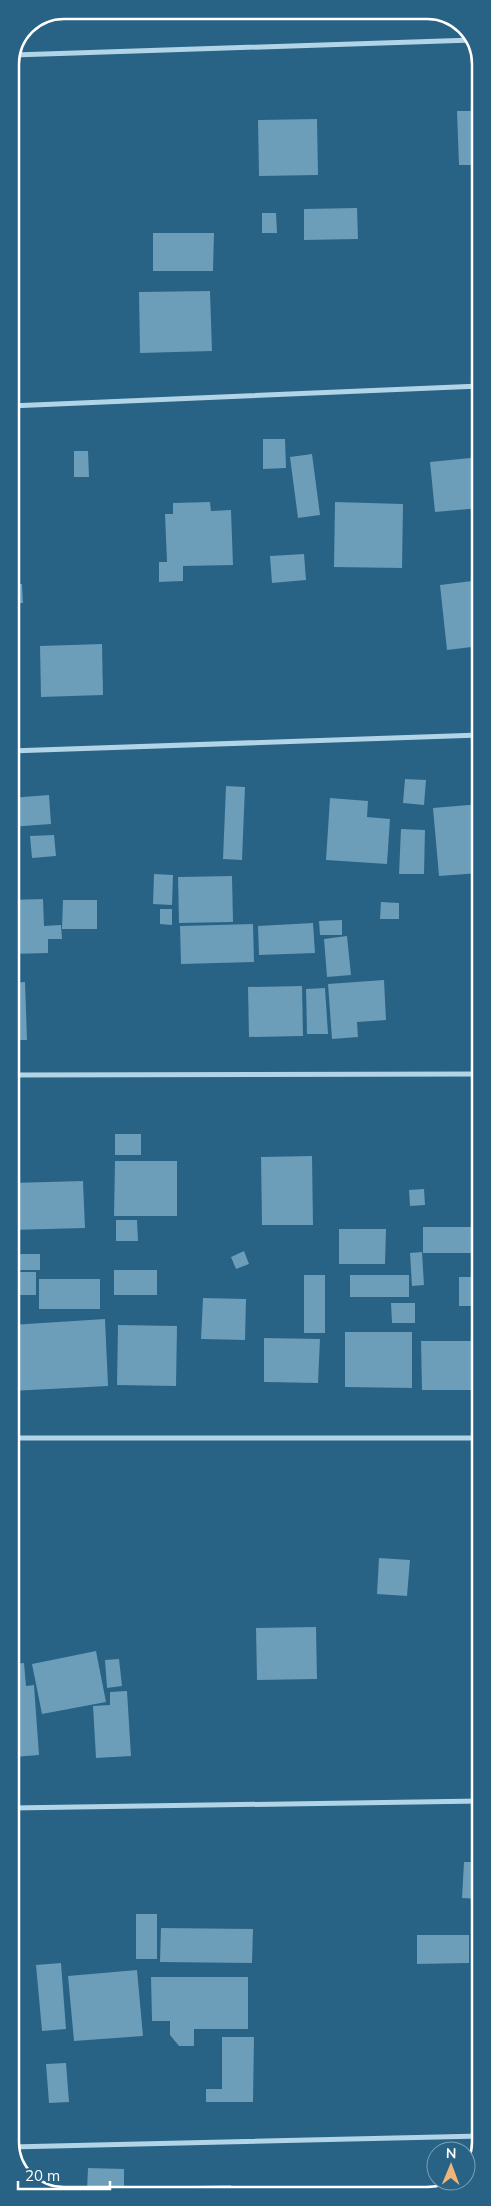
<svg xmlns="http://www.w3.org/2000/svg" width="491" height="2206" font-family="Mulish,sans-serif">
<rect width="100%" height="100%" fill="#286284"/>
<g fill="#6c9db9">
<path d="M10,103H16L18,135H10Z"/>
<path d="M457,111H480V165H459Z"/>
<path d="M317,119L318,175L259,176L258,120Z"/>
<path d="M357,208L358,239L304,240V209Z"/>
<path d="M262,213H276L277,233H262Z"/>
<path d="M153,233H214L213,271H153Z"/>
<path d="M210,291L212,351L140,353L139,292Z"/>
<path d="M263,439H285L286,468L263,469Z"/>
<path d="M74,451H88L89,477H74Z"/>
<path d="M312,454L320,515L298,518L290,457Z"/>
<path d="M480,457V508L435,512L430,462Z"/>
<path d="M210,502L211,511L231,510L233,565L183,566V581L159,582V562H167L165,514H173V503Z"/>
<path d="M335,502L403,504L402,568L334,567Z"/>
<path d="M304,554L306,580L272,583L270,556Z"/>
<path d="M480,580V646L447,650L440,585Z"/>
<path d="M10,584H22L23,603H10Z"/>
<path d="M102,644L103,695L41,697L40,646Z"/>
<path d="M405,779L426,780L424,805L403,803Z"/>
<path d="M226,786L245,787L242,860L223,859Z"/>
<path d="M49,795L51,824L10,827V798Z"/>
<path d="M330,798L368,801L367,817L390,819L387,864L326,860Z"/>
<path d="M480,804V873L439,876L433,808Z"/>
<path d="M401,829L425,830L424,874H399Z"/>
<path d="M54,835L56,856L32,858L30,836Z"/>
<path d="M154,874L173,875L172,905L153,904Z"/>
<path d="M232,876L233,922L179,923L178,877Z"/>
<path d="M43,899L44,926L61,925L62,939H48V953L11,954L10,900Z"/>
<path d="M63,900H97V929H62Z"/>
<path d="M381,902L399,903V919H380Z"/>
<path d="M160,909H172V925L160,924Z"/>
<path d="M342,920V935H320L319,921Z"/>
<path d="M313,923L315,953L259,955L258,926Z"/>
<path d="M253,924L254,962L181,964L180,926Z"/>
<path d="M347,936L351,975L327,977L324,939Z"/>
<path d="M384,980L386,1020L357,1022L358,1037L332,1039L328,984Z"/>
<path d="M25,982L27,1040H10V983Z"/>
<path d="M302,986L303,1036L249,1037L248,987Z"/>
<path d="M325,988L328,1034H307L306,989Z"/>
<rect x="115" y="1134" width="26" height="21"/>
<path d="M312,1156L313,1225H262L261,1157Z"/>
<path d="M115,1161H177V1216H114Z"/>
<path d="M83,1181L85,1228L11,1230V1183Z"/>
<path d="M424,1189L425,1205L410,1206L409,1190Z"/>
<path d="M116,1220H137L138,1241H116Z"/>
<rect x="423" y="1227" width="50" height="26"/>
<path d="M339,1229H386L385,1264H339Z"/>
<path d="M244,1251L249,1264L236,1269L231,1257Z"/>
<path d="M422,1252L424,1285L412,1286L410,1253Z"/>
<rect x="18" y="1254" width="22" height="16"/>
<rect x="114" y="1270" width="43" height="25"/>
<rect x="11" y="1272" width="25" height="23"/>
<rect x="304" y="1275" width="21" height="58"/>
<rect x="350" y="1275" width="59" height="22"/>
<rect x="459" y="1277" width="22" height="29"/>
<rect x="39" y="1279" width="61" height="30"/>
<path d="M203,1298L246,1299L245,1340L201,1339Z"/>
<path d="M391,1303H415V1323H392Z"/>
<path d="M105,1319L108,1386L11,1391V1325Z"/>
<path d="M118,1325L177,1326L176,1386L117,1385Z"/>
<path d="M345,1332H412V1388L345,1387Z"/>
<path d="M264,1338L320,1339L318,1383L264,1382Z"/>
<path d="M421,1341H478V1390H422Z"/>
<path d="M379,1558L410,1560L407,1596L377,1594Z"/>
<path d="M316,1627L317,1679L257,1680L256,1628Z"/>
<path d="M96,1651L106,1702L42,1714L32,1664Z"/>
<path d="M119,1659L122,1686L107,1688L105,1660Z"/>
<path d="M24,1663L26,1686L34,1685L39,1755L14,1757L11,1720V1664Z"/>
<path d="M127,1691L131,1756L96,1758L93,1706L110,1705V1692Z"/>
<path d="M464,1862H481V1899L462,1898Z"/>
<rect x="136" y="1914" width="21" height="45"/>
<path d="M161,1928L253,1929L252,1963L160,1962Z"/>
<path d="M417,1935H469V1963L417,1964Z"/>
<path d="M61,1963L66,2029L42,2031L36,1965Z"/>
<path d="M137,1970L143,2036L74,2041L68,1976Z"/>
<path d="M151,1977H248V2029H194V2046H179L170,2035V2021H152Z"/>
<path d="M222,2037H254L253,2102H206V2089H222Z"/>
<path d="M66,2063L69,2102L49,2103L46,2064Z"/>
<path d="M88,2168L124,2169V2191H87Z"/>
<path d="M231,2185V2195H158V2187Z"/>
<rect x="262" y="2186" width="81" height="9"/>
</g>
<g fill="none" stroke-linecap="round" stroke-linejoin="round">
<g stroke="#b2d4e7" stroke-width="5">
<path d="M14,55L473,40"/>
<path d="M10,406L480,386"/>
<path d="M10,751L480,735"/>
<path d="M10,1075L480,1074"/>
<path d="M11,1438H481"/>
<path d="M11,1808L481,1801"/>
<path d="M11,2147L481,2136"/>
</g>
</g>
<path d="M0 0H491V2206H0ZM64 19H427A45 45 0 0 1 472 64V2142A45 45 0 0 1 427 2187H64A45 45 0 0 1 19 2142V64A45 45 0 0 1 64 19Z" fill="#286284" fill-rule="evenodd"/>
<path fill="none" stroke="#fff" stroke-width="2.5" d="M64 19H427A45 45 0 0 1 472 64V2142A45 45 0 0 1 427 2187H64A45 45 0 0 1 19 2142V64A45 45 0 0 1 64 19Z"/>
<g transform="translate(451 2166) rotate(1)"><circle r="24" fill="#286284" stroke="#7ea1b5"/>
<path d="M0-4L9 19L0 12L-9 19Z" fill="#efb578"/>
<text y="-8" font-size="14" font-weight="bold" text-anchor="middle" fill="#ffffff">N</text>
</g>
<path d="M18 2181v8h92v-8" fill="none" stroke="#ffffff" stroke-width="2.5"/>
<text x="25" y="2181" font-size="15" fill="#ffffff" stroke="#286284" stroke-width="4" paint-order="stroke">20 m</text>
</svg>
